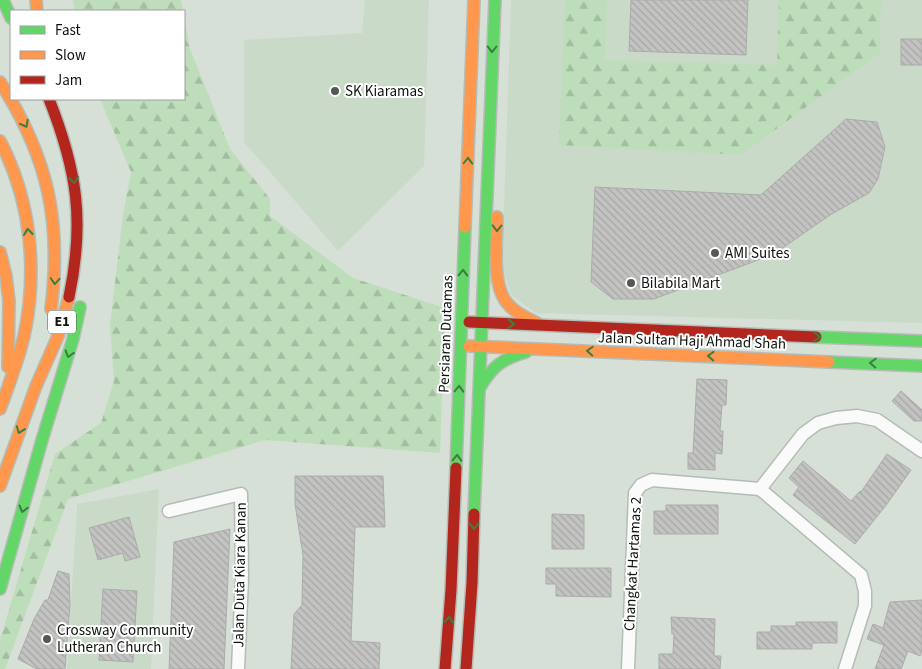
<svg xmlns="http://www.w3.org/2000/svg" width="922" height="669" font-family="'Source Sans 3',sans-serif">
<defs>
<pattern id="forest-firs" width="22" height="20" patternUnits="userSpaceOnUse" patternTransform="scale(1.25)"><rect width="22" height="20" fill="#beddbb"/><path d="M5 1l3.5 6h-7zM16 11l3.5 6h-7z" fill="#a2bda0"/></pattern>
<pattern id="building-back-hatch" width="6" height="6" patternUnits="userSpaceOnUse" patternTransform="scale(1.25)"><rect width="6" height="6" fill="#c3c3c2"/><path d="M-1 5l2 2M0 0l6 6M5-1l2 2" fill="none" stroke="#a6a6a6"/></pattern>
</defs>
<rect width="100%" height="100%" fill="#d6e0d6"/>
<g fill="#cadac9">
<path d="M365,0H429L424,166L338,251L244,142V40L362,33Z"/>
<path d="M511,0H922V323L536,313L511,295L502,267Z"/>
<path d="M159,489L151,669H67L77,504Z"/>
</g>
<g fill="url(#forest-firs)">
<path d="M73,0H181L183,11H75Z"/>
<path d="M565,0H607L605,60L777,65L779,0H881L880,53L741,155L559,145Z"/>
<path d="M184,16L190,49L230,149L270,199V216L353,278L445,308L440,453L265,440L68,499L5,669H0V640L55,454L101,423L114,381L110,325L123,215L131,172L100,99H184Z"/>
</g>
<g fill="url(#building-back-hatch)" stroke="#abacaa">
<path d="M631,0H748L746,55L629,51Z"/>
<rect x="901" y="39" width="21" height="26"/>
<path d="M846,119L877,122L885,147L878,179L869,193L830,215L774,254L654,299H613L591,282L595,187L761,195Z"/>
<path d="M697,379L727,380L726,405H722L720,431H723L722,454L715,453V470L688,469V453H693Z"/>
<path d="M901,391L922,410V421H914L892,401Z"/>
<path d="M887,454L911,470L887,504L855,544L793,495L799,487L789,478L803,461L851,501L860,491L861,492Z"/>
<path d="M295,476H383L385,527H355L351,641L380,643L379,669H291L294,614L302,605L303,555L295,504Z"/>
<path d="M666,505H718V534H654V511H666Z"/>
<path d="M552,514L584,515V549H552Z"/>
<path d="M129,517L140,557L125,561L123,553L98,560L89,528Z"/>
<path d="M230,529L224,669H169L174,542Z"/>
<path d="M546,568H611V597L556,596V584H546Z"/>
<path d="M58,571L69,574L70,605L65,669H37L18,659L34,619L45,600H48Z"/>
<path d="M103,589L137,591L133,662L99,660Z"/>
<path d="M922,600V650L920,656L908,651L901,669H875L884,645L867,639L873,624L883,628L890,602Z"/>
<path d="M671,617L715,619L714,656H721L720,669H659V654H673L674,634H672Z"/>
<path d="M796,622H837V643H812V649H757V632H771V626H796Z"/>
</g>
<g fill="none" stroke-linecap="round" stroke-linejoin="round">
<g stroke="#b5bcb5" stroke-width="15">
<g id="street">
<path d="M760,489L861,575L865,591V606L845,669"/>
<path d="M169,511L241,494L242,578L238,669"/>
<path d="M628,669L635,493L641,485L652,480L760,489L803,434L818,423L836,418L857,416L877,420L922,451"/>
</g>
</g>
<g stroke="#b5bcb5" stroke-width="14">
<g id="fast">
<path d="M3,0L11,18"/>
<path d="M816,337L922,341"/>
<path d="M829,362L922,366"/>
<path d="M480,387C493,366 502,359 526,352"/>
<path d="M456,468L465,227"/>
<path d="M474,514L495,0"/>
<path d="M0,589L42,440L73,339L80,307"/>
</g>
</g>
<g stroke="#b5bcb5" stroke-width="14">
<g id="slow">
<path d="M36,0L37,11"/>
<path d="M0,82C48,157 62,221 51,309"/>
<path d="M0,141C31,200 38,271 24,336C18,361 9,385 0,409"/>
<path d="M497,217C497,241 491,286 508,304C515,313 527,318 537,323"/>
<path d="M465,227L474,0"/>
<path d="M0,252L6,276L9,301L8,367"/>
<path d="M469,346L829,362"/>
<path d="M0,486L36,386L58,336L69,297"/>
</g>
</g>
<g stroke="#b5bcb5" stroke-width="14">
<g id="jam">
<path d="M49,99C77,170 85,221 69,297"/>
<path d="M469,322L816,337"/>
<path d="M445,669L451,590L456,468"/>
<path d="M466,669L472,583L474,514"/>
</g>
</g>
<use href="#street" stroke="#f9faf9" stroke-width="12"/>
<use href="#fast" stroke="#63d668" stroke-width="11"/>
<use href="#slow" stroke="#ff974d" stroke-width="11"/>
<use href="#jam" stroke="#b3261e" stroke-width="11"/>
</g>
<defs><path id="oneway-chevron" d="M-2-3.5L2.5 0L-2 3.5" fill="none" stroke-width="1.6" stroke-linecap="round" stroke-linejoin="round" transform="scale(1.25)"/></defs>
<g stroke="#3c7e3f">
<use href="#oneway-chevron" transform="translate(492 49) rotate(92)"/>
<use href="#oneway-chevron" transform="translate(25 124) rotate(62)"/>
<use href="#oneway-chevron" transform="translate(468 161) rotate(-88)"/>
<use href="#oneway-chevron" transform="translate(74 180) rotate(82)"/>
<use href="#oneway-chevron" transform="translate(497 228) rotate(91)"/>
<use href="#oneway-chevron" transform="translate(28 232) rotate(-96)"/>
<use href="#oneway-chevron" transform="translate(463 273) rotate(-88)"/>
<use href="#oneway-chevron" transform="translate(55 281) rotate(94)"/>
<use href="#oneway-chevron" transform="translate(511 324) rotate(2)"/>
<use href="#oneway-chevron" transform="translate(817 337) rotate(2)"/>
<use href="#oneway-chevron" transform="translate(590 351) rotate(-177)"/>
<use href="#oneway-chevron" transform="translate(69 354) rotate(107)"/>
<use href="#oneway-chevron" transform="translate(711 356) rotate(-177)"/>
<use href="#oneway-chevron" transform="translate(873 363) rotate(-177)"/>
<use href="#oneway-chevron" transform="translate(459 389) rotate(-88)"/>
<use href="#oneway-chevron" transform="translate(20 430) rotate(110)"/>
<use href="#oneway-chevron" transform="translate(457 458) rotate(-88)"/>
<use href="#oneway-chevron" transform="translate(23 509) rotate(105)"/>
<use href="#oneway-chevron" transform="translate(474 526) rotate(92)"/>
<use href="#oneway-chevron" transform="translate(449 620) rotate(-86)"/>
</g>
<g fill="#535a53" stroke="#fff" stroke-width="2">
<circle cx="335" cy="91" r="5"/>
<circle cx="715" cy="253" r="5"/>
<circle cx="631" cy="283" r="5"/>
<circle cx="47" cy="639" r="5"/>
</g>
<g text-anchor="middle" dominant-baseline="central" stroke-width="4" stroke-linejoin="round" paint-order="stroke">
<rect fill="#fff" stroke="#565955" stroke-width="1" x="48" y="310.5" width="28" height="23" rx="4"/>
<g font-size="14" font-weight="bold" fill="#0d120c">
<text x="62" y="322">E1</text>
</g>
<g font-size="15" fill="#0d120c" stroke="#fff" text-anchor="start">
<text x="345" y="91">SK Kiaramas</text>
<text x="725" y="253">AMI Suites</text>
<text x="641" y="283">Bilabila Mart</text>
<text x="57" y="630">Crossway Community<tspan x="57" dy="17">Lutheran Church</tspan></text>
</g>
<g font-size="15" fill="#0d120c" stroke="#fff">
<text transform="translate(446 334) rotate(-88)">Persiaran Dutamas</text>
<text transform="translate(692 341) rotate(2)">Jalan Sultan Haji Ahmad Shah</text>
<text transform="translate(633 564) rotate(-87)">Changkat Hartamas 2</text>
<text transform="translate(240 575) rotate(-89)">Jalan Duta Kiara Kanan</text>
</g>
</g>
<rect x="10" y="10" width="175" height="90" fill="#ffffff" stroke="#9ea09e"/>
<rect x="20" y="26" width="25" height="8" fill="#63d668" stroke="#9ea09e"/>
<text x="55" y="35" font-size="15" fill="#0d120c">Fast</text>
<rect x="20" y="51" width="25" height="8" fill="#ff974d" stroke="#9ea09e"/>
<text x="55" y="60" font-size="15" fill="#0d120c">Slow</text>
<rect x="20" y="76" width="25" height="8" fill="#b3261e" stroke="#9ea09e"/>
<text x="55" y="85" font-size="15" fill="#0d120c">Jam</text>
</svg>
